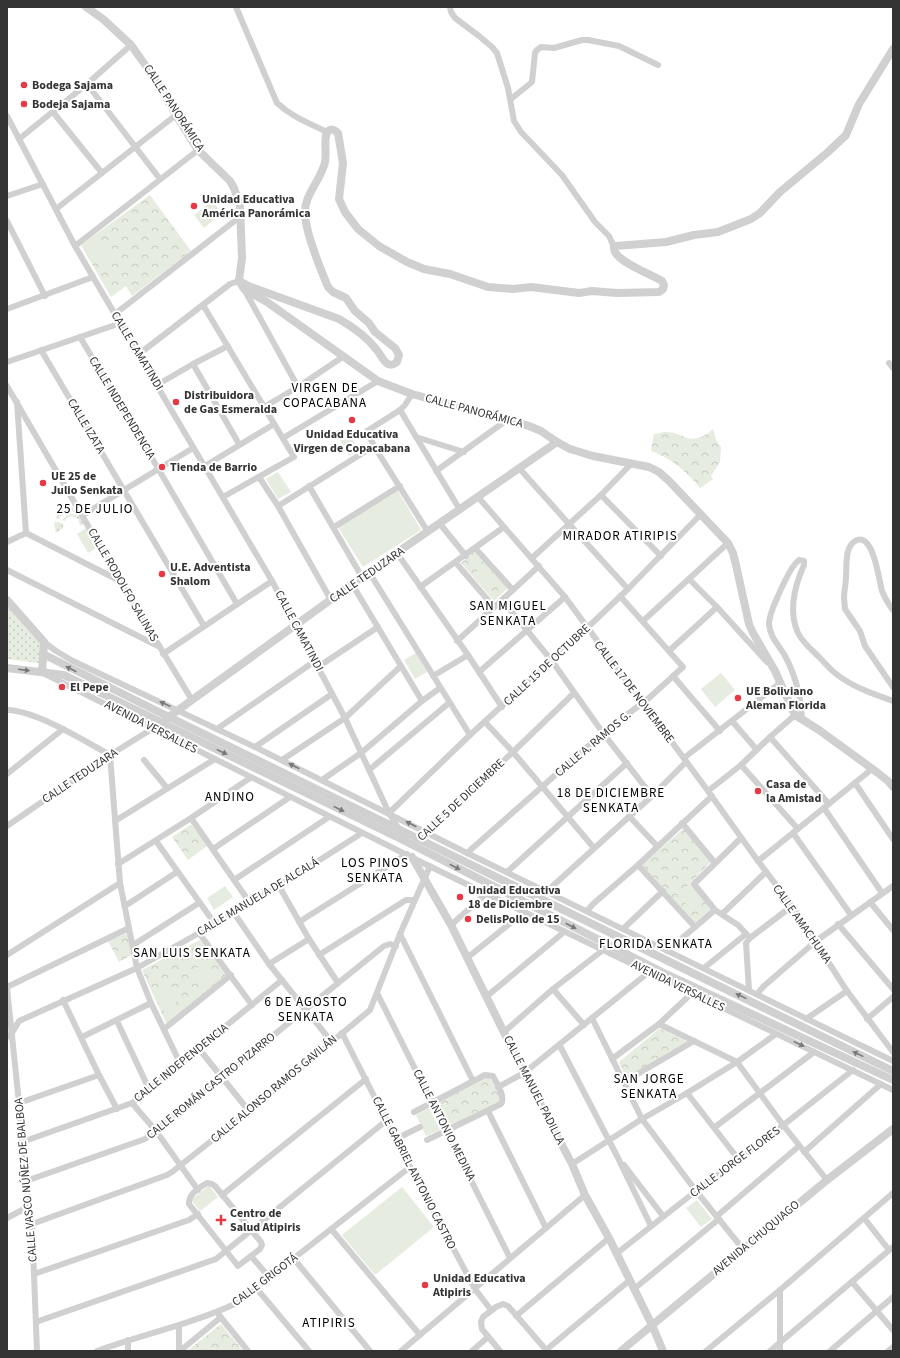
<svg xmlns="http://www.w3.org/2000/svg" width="900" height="1358" font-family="'Source Sans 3',sans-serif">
<defs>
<pattern id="grass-dots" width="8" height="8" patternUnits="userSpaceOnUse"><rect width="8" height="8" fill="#e6ecdf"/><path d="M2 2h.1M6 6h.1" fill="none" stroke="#c6cbc0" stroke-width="1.8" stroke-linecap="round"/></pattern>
<pattern id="forest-crowns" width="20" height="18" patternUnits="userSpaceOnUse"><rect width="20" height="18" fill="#e6ecdf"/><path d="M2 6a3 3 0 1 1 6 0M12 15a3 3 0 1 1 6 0" fill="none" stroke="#c6cbc0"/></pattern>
</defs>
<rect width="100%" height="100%" fill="#fff"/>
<g fill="url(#grass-dots)">
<path d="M73,507L76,512C69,511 63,512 59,519L55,518L61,511Z"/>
<path d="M71,514L79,516L84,525H80L78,519C73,515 68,515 65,521L62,520L67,515Z"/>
<path d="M54,522L63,523V528L56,533Z"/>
<path d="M7,606L42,644L47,662L45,664L7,659Z"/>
</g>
<g fill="url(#forest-crowns)">
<path d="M150,195L191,251L132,296L126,286L111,297L81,245Z"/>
<path d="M713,429L716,440L721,447L720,462L711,476L713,479L700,488C686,471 671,458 651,451L654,434C658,434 662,432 666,432C674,432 680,435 687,438C696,441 707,435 713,429Z"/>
<path d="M474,552L508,588L494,601L461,563Z"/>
<path d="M190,825H192L207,846L188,860L172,837Z"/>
<path d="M683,829L711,862L690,883L711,910L695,923L642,865Z"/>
<path d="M129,932L133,954L119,962L108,941Z"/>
<path d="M200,940L227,975L167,1025L142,970Z"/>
<path d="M660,1028L688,1042L626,1078L619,1062Z"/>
<path d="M490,1077L500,1097V1102L448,1127L436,1103L486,1078Z"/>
<path d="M221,1324L243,1351H187Z"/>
</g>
<g fill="#e6ecdf">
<path d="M212,201L222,213L204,228L194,215Z"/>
<path d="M98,238L113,255L102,264L87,246Z"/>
<path d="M348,431L359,450L349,456L339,438Z"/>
<path d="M278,472L291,492L278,499L266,479Z"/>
<path d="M398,491L421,530L363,567L338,527Z"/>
<path d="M86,528L98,547L88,553L77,534Z"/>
<path d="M484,565L497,581L487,589L474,573Z"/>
<path d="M416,653L427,672L415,679L404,660Z"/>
<path d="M721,673L735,690L715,707L701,689Z"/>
<path d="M688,885L704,901L693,911L677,895Z"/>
<path d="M225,886L233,897L214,910L207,898Z"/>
<path d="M205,961L220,979L208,989L193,971Z"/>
<path d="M170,990L180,1011L167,1018L157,996Z"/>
<path d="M429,1108L440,1130L426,1136L416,1115Z"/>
<path d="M209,1185L218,1197L200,1211L191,1200Z"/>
<path d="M402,1187L434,1227L375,1275L342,1235Z"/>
<path d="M697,1200L712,1219L701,1227L686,1208Z"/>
</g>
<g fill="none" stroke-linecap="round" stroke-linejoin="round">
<g stroke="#d0d0d0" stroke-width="6">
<path d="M236,7L277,103C292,117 309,123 327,132"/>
<path d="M450,7L451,12L455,18L479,36L492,47L497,53L508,88L514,121L521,132L562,175L595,222L609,236L614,247"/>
<path d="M87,84L160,179"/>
<path d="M511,99L532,82L535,53L537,50L541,47L554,48L582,40H588L619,46L658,65"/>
<path d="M53,112L102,173"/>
<path d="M7,116L75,246L93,277L272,581L345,718L389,813L400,831"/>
<path d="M19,139L87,84L131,45"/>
<path d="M7,196L43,184"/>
<path d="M56,209L176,115"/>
<path d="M7,221L45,296"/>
<path d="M75,246L198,150"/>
<path d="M244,289L298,387"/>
<path d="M203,305L294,457L223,497"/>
<path d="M7,309L93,277"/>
<path d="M115,314L241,216"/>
<path d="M80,337L159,470L237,604"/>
<path d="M41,350L204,626"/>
<path d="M139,354L230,284L239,281"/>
<path d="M7,362L121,323"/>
<path d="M889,363L893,368"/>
<path d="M193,364L239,444"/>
<path d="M157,385L193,364L228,346"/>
<path d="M7,386L120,581L192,700"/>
<path d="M412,394L405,405L400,410L367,431L374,446L428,532"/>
<path d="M17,402L26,533L120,581"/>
<path d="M264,407L298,387L344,356"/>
<path d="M400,410L460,510"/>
<path d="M416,437L464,452"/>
<path d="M283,438L378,381"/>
<path d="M205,466L274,424"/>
<path d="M519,468L569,524L628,589"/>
<path d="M436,471L507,420"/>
<path d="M259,477L278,506L331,600"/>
<path d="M309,486L362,577"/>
<path d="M601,495L661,556"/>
<path d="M478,497L565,597L708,791L758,861L792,906L847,991L893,1052"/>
<path d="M278,506L374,446"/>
<path d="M83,515L193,448"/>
<path d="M440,524L466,556"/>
<path d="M334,527L400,486"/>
<path d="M7,542L26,533"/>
<path d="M475,548L513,590"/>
<path d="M397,553L468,655L502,707"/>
<path d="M532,558L601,495L631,464"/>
<path d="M456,563L494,607"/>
<path d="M7,570L158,646"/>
<path d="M369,572L470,735"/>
<path d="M689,579L717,607L767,662"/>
<path d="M352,584L422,701"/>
<path d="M420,587L504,527"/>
<path d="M502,600L552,661L603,733L652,796"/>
<path d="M893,610C888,604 885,598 882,591C879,581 874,534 857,540C844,545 847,566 846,577C846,584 844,591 844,598L845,609L860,631L865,646L893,687"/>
<path d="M643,621L728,543"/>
<path d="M457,641L502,600L539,566"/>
<path d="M44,642L56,651L73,661L255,747L467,853L893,1061"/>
<path d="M669,651L717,607"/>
<path d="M163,654L272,581"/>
<path d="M318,667L378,627"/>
<path d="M479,672L565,597"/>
<path d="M45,674L427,865L893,1090"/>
<path d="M433,676L468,655"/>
<path d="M673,676L720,731"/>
<path d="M7,710C37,711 83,740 110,755L120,883L137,968L151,1003L180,1063"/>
<path d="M802,719C801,696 795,674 784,654C778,644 770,637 769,624C769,613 777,599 781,589C786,580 790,567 799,560L804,561V565C795,585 788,611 798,633C803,643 812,650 820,658C825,663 830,669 835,673C852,687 873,694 893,701"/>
<path d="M732,721L757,750"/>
<path d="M485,722L513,752L594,848"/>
<path d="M217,729L315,661"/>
<path d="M770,737L829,804"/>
<path d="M255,747L332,694"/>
<path d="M684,758L780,683"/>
<path d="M144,760L167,788"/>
<path d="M282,760L345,718L401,666"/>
<path d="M741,765L798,829"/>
<path d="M369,770L449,703"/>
<path d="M7,774L63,729"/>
<path d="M322,780L361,753L422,701L440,688"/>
<path d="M855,783L893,839"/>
<path d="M708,791L741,765L770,737L795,715"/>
<path d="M824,808L882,893"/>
<path d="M389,813L470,735L587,628L628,589L701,514"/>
<path d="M629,816L657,846"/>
<path d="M191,818L250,903"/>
<path d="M115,821L215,759"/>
<path d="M682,823L715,863"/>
<path d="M7,826L110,755L155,727"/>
<path d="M793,833L851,915"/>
<path d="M741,838L694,884L715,910L738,925L750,938"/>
<path d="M420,839L426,832L513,752L574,693"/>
<path d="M156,841L215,924"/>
<path d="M213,849L290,797"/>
<path d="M467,853L603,733L649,698L683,667L620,596"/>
<path d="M758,861L872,769"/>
<path d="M118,864L191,818L250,778"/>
<path d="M638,865L695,927"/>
<path d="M507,872L627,763"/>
<path d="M234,880L329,817"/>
<path d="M279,886L309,939L338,983"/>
<path d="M546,892L652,796L686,762"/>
<path d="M870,902L893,930"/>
<path d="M125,906L177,872"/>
<path d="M587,911L593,904L638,865L712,796"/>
<path d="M234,913L269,964L331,1041"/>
<path d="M722,914L766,872"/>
<path d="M299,922L407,854"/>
<path d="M838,924L893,989"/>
<path d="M451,925L487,893"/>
<path d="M623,929L663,891"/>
<path d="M199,933L252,1005"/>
<path d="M400,934L473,1081"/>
<path d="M133,945L199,903"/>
<path d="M667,951L715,910"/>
<path d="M7,955L120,883"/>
<path d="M319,955L406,900H414"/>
<path d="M467,958L524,912"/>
<path d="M269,964L309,939"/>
<path d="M704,968L746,934"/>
<path d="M7,987L129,928"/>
<path d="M7,988L19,1103L28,1207L32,1224L37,1351"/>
<path d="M553,989L584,1025"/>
<path d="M749,990L746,943L750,938L792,906"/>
<path d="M377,993L510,1258"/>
<path d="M757,994L764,986L816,941L893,886"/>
<path d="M486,997L564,932"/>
<path d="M63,1000L99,1075L117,1109"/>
<path d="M592,1018L642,1119L696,1191L743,1249"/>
<path d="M806,1019L847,991"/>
<path d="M867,1019L893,997"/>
<path d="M117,1021L149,1089"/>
<path d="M659,1024L737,1062"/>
<path d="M164,1029L231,975"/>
<path d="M504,1032L553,989L603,950"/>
<path d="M342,1033L410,1167L475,1289L491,1310"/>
<path d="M7,1037L12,1033L19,1021L137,968L199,933L279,886L362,833"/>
<path d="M82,1037L151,1003"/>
<path d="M560,1046L617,1156L651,1226"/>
<path d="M199,1049L249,1111"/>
<path d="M612,1059L659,1024L692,993"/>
<path d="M737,1062L783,1125L827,1180"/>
<path d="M624,1082L694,1041"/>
<path d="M498,1087L524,1073L649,972"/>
<path d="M687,1093L739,1160"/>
<path d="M19,1103L99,1075"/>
<path d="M132,1103L156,1131L198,1190"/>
<path d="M488,1111L546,1228"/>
<path d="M414,1112L485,1075L493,1076C497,1084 504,1094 502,1102L501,1104L427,1140"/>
<path d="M715,1127L814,1052"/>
<path d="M396,1139L420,1127"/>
<path d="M22,1142L132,1103L282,980"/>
<path d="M804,1152L881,1084"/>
<path d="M572,1164L642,1119L687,1093L737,1062L776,1034"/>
<path d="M624,1165L663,1216"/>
<path d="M26,1181L145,1139L384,946L390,944L396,946"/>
<path d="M207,1183L212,1184L215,1186L261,1242L262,1245L260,1249L238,1266L189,1204C188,1194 200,1187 207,1183Z"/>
<path d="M222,1195L366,1079"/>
<path d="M717,1216L799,1146"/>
<path d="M7,1218L28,1207"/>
<path d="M864,1218L889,1250"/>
<path d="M32,1224L167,1175L172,1172L249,1111L370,1010L400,934L430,866"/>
<path d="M332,1230L420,1335"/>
<path d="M616,1254L696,1191L739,1160L853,1070"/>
<path d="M251,1256L270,1278"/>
<path d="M294,1259L370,1351"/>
<path d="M34,1274L189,1220L198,1214"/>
<path d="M852,1282L893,1330"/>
<path d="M257,1289L309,1351"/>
<path d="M634,1289L719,1219"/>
<path d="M219,1315L248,1351"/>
<path d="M516,1316L609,1238"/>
<path d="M36,1322L216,1259L387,1120"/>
<path d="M179,1326V1351"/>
<path d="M128,1340V1351"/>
<path d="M546,1350L630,1280"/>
<path d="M97,1351C144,1334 192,1324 237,1303L410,1167"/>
<path d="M180,1351L220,1318"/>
<path d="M401,1351L585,1195"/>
<path d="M472,1351L488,1337"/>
<path d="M500,1351L482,1329L481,1322L483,1317L496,1307L503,1304L508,1306L547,1351"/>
<path d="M706,1351L780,1290L893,1193"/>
<path d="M770,1351L893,1247"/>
<path d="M780,1351V1290"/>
<path d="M830,1351L893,1297"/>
<path d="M888,1351L893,1347"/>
</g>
<g stroke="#d0d0d0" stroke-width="8">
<path d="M86,7L103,19L131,45L156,80L176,115L198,150L230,181L234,188L240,205L242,258L239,281L244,289L267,302L378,381L412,394L529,426L541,431L557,442L570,449L593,456L649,467L659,472L669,481L728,543L733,553L736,565L749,624L753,633L775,671L795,715L819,730L878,773L888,781L893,787"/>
<path d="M239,281L251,287L339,319C353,327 366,336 376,349C380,353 383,362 388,364C392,366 394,364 397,362L399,355L395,348L375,332L369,323L355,311L346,298L333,292L328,287C320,268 307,236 305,216C303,195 321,181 325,162C327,154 323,137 328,131C331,128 335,130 338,133L343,163L339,199L345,212L358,229L379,246L407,262L424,269L450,274L488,287L513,289L531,287L579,293L592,291L617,293L659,292L663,289L664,285L662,281C652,274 612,261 614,247L616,246L666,242L694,235L718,232L751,219L760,213L780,192L828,152L846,135L859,104L893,49"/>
<path d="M7,600L44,642L42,672"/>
<path d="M43,654L169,717L893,1071"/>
<path d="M7,668L64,675L401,839L662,972L893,1080"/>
<path d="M166,719L192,700L369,572L557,442"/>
<path d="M412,857L451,925L524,1073L572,1164L585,1195L609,1238L652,1325L663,1351"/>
<path d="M621,1351L827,1180L893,1129"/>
</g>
</g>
<defs><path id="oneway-solid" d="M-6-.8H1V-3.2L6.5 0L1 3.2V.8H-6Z"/></defs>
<g fill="#7a7a7a">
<use href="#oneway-solid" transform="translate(71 669) rotate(-153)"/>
<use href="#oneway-solid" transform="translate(24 670) rotate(7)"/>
<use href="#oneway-solid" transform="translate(165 704) rotate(-155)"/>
<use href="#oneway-solid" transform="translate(222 752) rotate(26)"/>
<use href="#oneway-solid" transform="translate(294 766) rotate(-153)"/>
<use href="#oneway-solid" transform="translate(339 809) rotate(26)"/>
<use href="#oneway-solid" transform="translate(411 824) rotate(-153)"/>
<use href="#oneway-solid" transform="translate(455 867) rotate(27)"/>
<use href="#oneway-solid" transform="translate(571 926) rotate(27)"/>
<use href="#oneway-solid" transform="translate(741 996) rotate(-154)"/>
<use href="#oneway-solid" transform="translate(799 1044) rotate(26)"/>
<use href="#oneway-solid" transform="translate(858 1054) rotate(-154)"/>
</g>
<g fill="#e63946" stroke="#fff" stroke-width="1.5">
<circle cx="24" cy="85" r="4"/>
<circle cx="24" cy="104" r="4"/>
<circle cx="194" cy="206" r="4"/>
<circle cx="176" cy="402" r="4"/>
<circle cx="352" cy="420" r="4"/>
<circle cx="162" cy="467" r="4"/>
<circle cx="43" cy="483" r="4"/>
<circle cx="162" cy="574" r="4"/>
<circle cx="62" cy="687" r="4"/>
<circle cx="738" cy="698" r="4"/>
<circle cx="758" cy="791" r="4"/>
<circle cx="460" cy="897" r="4"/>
<circle cx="468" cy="919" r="4"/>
<path d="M219 1214h4v4h4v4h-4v4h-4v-4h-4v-4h4z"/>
<circle cx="425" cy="1285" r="4"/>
</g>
<g text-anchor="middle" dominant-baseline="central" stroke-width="4" stroke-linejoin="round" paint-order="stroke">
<g font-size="12" font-weight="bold" fill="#333" stroke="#fff" text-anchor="start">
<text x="32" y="85">Bodega Sajama</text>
<text x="32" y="104">Bodeja Sajama</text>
<text x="202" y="199">Unidad Educativa<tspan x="202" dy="14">América Panorámica</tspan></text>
<text x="184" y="395">Distribuidora<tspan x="184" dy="14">de Gas Esmeralda</tspan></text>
<text x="352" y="434" text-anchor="middle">Unidad Educativa<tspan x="352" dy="14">Virgen de Copacabana</tspan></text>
<text x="170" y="467">Tienda de Barrio</text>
<text x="51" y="476">UE 25 de<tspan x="51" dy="14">Julio Senkata</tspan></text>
<text x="170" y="567">U.E. Adventista<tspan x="170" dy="14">Shalom</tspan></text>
<text x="70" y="687">El Pepe</text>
<text x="746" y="691">UE Boliviano<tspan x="746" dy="14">Aleman Florida</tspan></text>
<text x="766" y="784">Casa de<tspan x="766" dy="14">la Amistad</tspan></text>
<text x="468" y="890">Unidad Educativa<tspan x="468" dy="14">18 de Diciembre</tspan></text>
<text x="476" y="919">DelisPollo de 15</text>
<text x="230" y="1213">Centro de<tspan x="230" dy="14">Salud Atipiris</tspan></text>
<text x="433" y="1278">Unidad Educativa<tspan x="433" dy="14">Atipiris</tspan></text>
</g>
<g font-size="12" fill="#333" stroke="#fff">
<text transform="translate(174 108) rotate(57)">CALLE PANORÁMICA</text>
<text transform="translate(137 351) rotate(59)">CALLE CAMATINDI</text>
<text transform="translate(122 408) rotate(59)">CALLE INDEPENDENCIA</text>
<text transform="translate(474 411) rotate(15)">CALLE PANORÁMICA</text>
<text transform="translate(86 426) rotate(59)">CALLE IZATA</text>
<text transform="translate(367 575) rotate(-35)">CALLE TEDUZARA</text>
<text transform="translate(123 585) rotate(60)">CALLE RODOLFO SALINAS</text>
<text transform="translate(299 631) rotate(62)">CALLE CAMATINDI</text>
<text transform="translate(547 665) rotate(-43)">CALLE 15 DE OCTUBRE</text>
<text transform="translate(634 692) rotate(53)">CALLE 17 DE NOVIEMBRE</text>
<text transform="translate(151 727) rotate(27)">AVENIDA VERSALLES</text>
<text transform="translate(593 744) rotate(-40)">CALLE A. RAMOS G.</text>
<text transform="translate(80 776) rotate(-34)">CALLE TEDUZARA</text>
<text transform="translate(461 800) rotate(-43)">CALLE 5 DE DICIEMBRE</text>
<text transform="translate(258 897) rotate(-31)">CALLE MANUELA DE ALCALÁ</text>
<text transform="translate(802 924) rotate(55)">CALLE AMACHUMA</text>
<text transform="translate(678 986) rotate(26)">AVENIDA VERSALLES</text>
<text transform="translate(181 1063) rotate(-39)">CALLE INDEPENDENCIA</text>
<text transform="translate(211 1086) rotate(-39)">CALLE ROMÁN CASTRO PIZARRO</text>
<text transform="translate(274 1089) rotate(-40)">CALLE ALONSO RAMOS GAVILÁN</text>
<text transform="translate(534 1090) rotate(63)">CALLE MANUEL PADILLA</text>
<text transform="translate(444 1125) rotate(63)">CALLE ANTONIO MEDINA</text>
<text transform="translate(735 1162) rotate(-37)">CALLE JORGE FLORES</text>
<text transform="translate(414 1173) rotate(63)">CALLE GABRIEL ANTONIO CASTRO</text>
<text transform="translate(26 1180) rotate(-95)">CALLE VASCO NÚÑEZ DE BALBOA</text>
<text transform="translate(756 1238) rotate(-40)">AVENIDA CHUQUIAGO</text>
<text transform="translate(265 1280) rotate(-37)">CALLE GRIGOTÁ</text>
</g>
<g font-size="13" letter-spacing="1" fill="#000" stroke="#fff">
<text x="325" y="388">VIRGEN DE<tspan x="325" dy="15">COPACABANA</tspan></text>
<text x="95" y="509">25 DE JULIO</text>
<text x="620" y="536">MIRADOR ATIRIPIS</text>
<text x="508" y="606">SAN MIGUEL<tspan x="508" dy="15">SENKATA</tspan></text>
<text x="611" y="793">18 DE DICIEMBRE<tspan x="611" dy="15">SENKATA</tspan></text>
<text x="230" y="797">ANDINO</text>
<text x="375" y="863">LOS PINOS<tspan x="375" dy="15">SENKATA</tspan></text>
<text x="656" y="944">FLORIDA SENKATA</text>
<text x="192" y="953">SAN LUIS SENKATA</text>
<text x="306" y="1002">6 DE AGOSTO<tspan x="306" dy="15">SENKATA</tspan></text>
<text x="649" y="1079">SAN JORGE<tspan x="649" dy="15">SENKATA</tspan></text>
<text x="329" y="1323">ATIPIRIS</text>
</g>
</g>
<rect width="900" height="1358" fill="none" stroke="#333333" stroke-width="16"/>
</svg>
